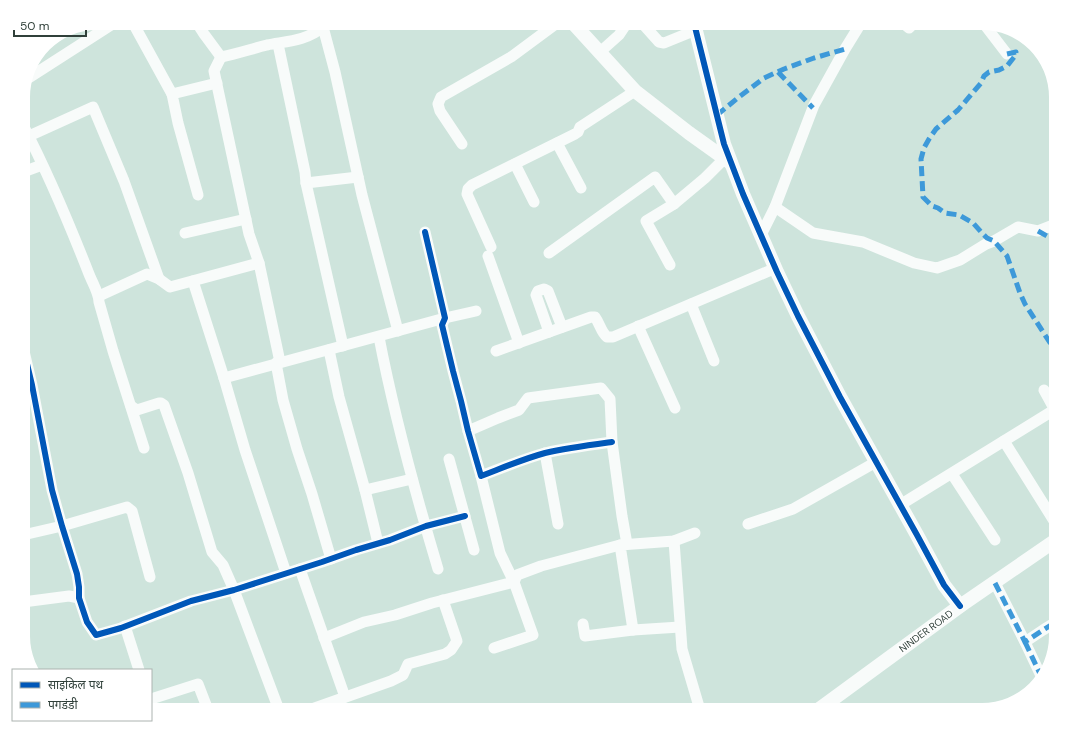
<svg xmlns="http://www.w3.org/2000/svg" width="1079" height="733" font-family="'DM Sans','Noto Sans Devanagari',sans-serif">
<rect width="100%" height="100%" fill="#cee4dc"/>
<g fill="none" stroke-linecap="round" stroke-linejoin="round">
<g stroke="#f8fbfa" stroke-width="11">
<path d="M133,23L172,94"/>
<path d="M197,23L204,34L221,57"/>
<path d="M323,23V27L335,72L362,195L398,331"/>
<path d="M642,23L659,42L664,43L696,30"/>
<path d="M903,23L909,28L914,23"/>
<path d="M984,24L1007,54"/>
<path d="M278,44L305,172L306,183L343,346"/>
<path d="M600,52L619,35L627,23"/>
<path d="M221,57L214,71L249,234L259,263L280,362"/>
<path d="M221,57C236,54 251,49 267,45C288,41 306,41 323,27"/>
<path d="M30,77L114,23"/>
<path d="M23,125C48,173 69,223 89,274C92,282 99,293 99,302L113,351L144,448"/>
<path d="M29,136L93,107L124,181L159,279"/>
<path d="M557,143L581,188"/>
<path d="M462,144L440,111L438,104L441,97L511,57L557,23"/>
<path d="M515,164L534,202"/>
<path d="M23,172L42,165"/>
<path d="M306,183L358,177"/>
<path d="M198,195L178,123L172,94L217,83"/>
<path d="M775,207L813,233L863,242L914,263L937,268L960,260L986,244L994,241L1018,227L1038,231L1056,224"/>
<path d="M425,232L445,318L442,325L453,371L461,401L468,431L481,476C502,468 523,459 545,453C567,448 590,445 612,442"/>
<path d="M185,233L246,219"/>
<path d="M761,235L775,207L814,105L845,49L861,23"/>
<path d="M491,247L467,194L468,189L472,185L575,134L578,132L580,127L635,91"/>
<path d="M549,253L655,177L674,204"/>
<path d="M488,256L519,343"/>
<path d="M670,265L646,221L674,204L705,178L725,158"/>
<path d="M193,281L224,378L245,450L286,573"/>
<path d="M99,296L147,274L159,279L170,287L259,263"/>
<path d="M691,304L714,361"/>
<path d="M638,326L675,408"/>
<path d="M549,332L536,295L538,291L544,289L548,291L562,327"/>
<path d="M379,337C394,415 415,492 438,569"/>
<path d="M23,347L32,385L52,490L62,526L77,574L79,587V598L87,622L96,635L121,628L191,601L234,590L322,562L356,550L390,540L426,526L465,516"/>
<path d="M329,350L339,397L365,490L378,543"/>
<path d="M496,351L591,317H595C600,324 601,332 607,337H613L776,268"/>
<path d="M276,363L283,400L297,449L312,494L331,559"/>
<path d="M224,378L445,318L476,311"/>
<path d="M1044,390L1056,412"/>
<path d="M131,406L137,410L159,403H161L164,405L188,473L212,552L223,565L234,590L279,710"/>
<path d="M468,431L498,418L519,410L528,398L601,388L610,399L612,442L622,516L627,544"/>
<path d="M1004,441L1056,524"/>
<path d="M545,453L558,524"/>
<path d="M449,459L474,550"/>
<path d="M952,474L995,540"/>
<path d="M365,490L412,479"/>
<path d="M900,505L1054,410"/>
<path d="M748,524L793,509L876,462"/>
<path d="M23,535L62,526L127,507L132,511L150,577"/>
<path d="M674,541L682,649L700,710"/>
<path d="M300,569L345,697"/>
<path d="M995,583L1025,642L1043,630L1056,622"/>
<path d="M23,602L69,596L79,598"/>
<path d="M583,624L585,636L633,630"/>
<path d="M125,626L139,670"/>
<path d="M680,627L633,630L620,545L674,541L695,533"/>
<path d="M324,638L364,622L395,615L432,603L514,582L500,553L481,476"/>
<path d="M1025,642L1042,678"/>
<path d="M494,648L533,635L514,582L517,575L541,566L620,545"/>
<path d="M151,699L198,684L208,710"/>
<path d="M151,708L152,710"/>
<path d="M309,710L391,681L403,675L408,664L445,654L451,650L457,641L443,600"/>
</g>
<g stroke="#f8fbfa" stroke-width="14">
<path d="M573,23L635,91L689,133L731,163"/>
<path d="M694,23L724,144L743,194L777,272L798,316L840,397L874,458L917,535L944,585L960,606"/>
<path d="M818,710L960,606L1056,540"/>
</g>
<g stroke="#3d99d9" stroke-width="5" stroke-dasharray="10 5" stroke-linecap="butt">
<path d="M1007,54L1016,52L1015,56L1007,66L999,70L989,72L984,76L981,83L958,110L936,129L929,139L924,148L921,159L923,197L932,206L938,208L945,213L959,215L973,223L983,234L987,238L994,241L1007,256L1020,293L1025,304L1056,352"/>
<path d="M778,72L813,108"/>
<path d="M717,115L739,97L764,78L784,69L814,58L845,49"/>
<path d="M1038,231L1056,241"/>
<path d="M995,583L1025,642L1043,630L1056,622"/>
<path d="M1025,642L1042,678"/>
</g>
<g stroke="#fff" stroke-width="8">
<g id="cycleway">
<path d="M694,23L724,144L743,194L777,272L798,316L840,397L874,458L917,535L944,585L960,606"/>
<path d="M425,232L445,318L442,325L453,371L461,401L468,431L481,476C502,468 523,459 545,453C567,448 590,445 612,442"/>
<path d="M23,347L32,385L52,490L62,526L77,574L79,587V598L87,622L96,635L121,628L191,601L234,590L322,562L356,550L390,540L426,526L465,516"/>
</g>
</g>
<use href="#cycleway" stroke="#0057b8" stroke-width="6"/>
</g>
<g text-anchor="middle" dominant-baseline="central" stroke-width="3" stroke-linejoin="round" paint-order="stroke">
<g font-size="10" fill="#30403a" stroke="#fff">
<text transform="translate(926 631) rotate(-36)">NINDER ROAD</text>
</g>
</g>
<path d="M0 0H1079V733H0ZM97 30H982A67 67 0 0 1 1049 97V636A67 67 0 0 1 982 703H97A67 67 0 0 1 30 636V97A67 67 0 0 1 97 30Z" fill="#fff" fill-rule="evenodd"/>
<rect x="12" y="669" width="140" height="52" fill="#ffffff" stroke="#acb3b0"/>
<rect x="20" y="682" width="20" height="6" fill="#0057b8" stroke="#acb3b0"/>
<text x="48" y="689" font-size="12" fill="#30403a">साइकिल पथ</text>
<rect x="20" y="702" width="20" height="6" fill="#3d99d9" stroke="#acb3b0"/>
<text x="48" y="709" font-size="12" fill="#30403a">पगडंडी</text>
<path d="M14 30v6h72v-6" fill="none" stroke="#30403a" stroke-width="2"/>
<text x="20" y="30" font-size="12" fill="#30403a" stroke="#ffffff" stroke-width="3" paint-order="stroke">50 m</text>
</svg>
